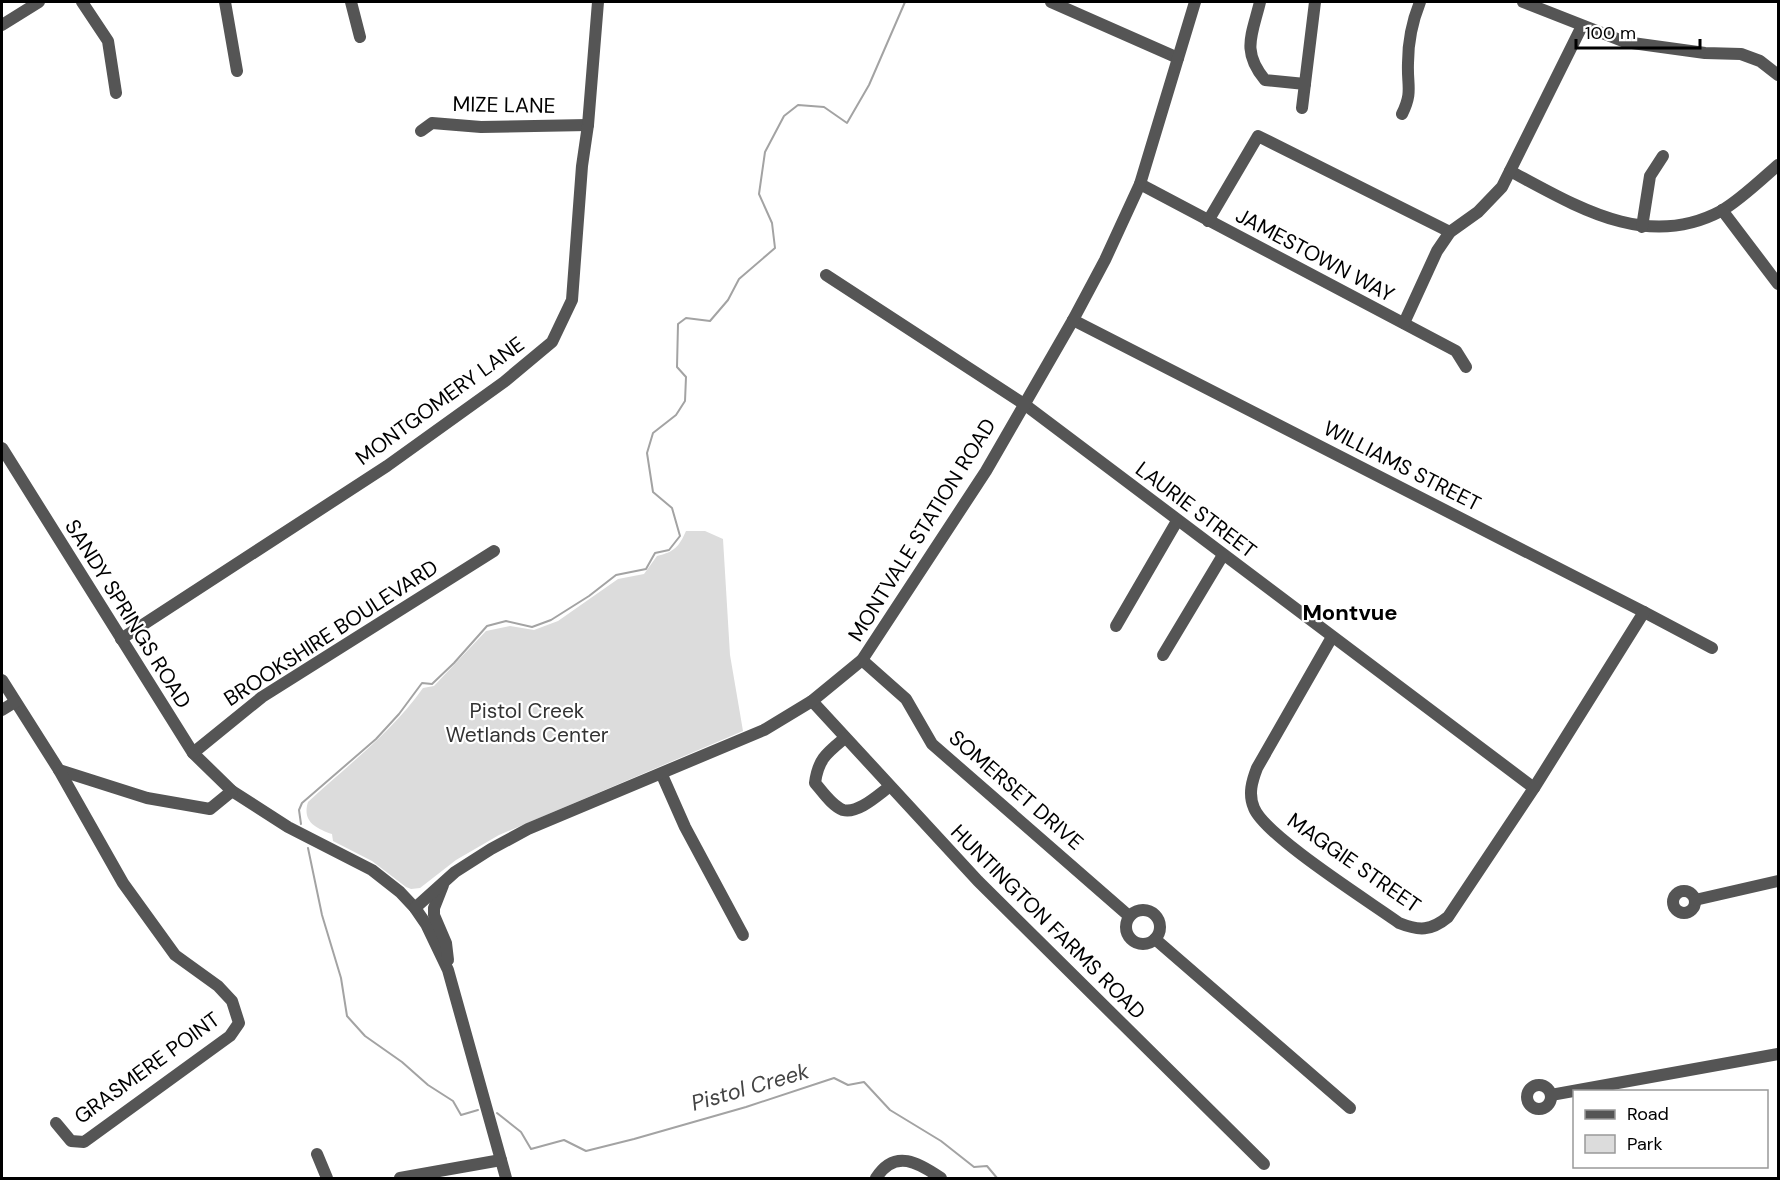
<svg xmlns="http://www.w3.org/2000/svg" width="1780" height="1180" font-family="'DM Sans',sans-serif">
<rect width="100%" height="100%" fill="#fff"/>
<path fill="#dcdcdc" d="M686,531H705L723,539L730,655L743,731L499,835L456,860L420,888L411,889L406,887L372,861L333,841L332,834C315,828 302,821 308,802C348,765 391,733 423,688L434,686L486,631L510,626L534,630L558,621L618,579L644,574L657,556C674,552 679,547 686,531Z"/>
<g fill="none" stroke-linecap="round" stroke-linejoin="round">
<g stroke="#a3a3a3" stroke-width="2">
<path d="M301,824L299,810L302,803L376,739L399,714L422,683L432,684L454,663L487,626L506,621L532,627L551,620L589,596L616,575L646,569L655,553L669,550L680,536L672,508L653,492L647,453L653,433L676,415L685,401L686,377L677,367L678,324L686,318L710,321L728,300L739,279L775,248L772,223L759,194L765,152L784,116L798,105L824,107L847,123L869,85L905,2"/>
<path d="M308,848L322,915L341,978L347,1016L365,1036L402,1062L428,1085L453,1101L461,1115L478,1110"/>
<path d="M497,1113L521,1132L531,1149L564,1140L586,1151L634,1139L746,1107L834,1078L848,1085L864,1082L890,1110L941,1141L974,1167L987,1166L997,1178"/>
</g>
<g stroke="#555" stroke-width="12">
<path d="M82,2L108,41L116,93"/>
<path d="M225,2L237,71"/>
<path d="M351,2L360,37"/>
<path d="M1051,2L1178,58"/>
<path d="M1260,2C1252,35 1241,51 1265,80L1305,84"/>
<path d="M1523,2L1625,42L1705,53L1741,54L1760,61L1778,75"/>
<path d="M2,25L39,2"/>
<path d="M1302,108L1315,2"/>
<path d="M1402,114C1413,92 1407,86 1408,63C1408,41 1412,22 1420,2"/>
<path d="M421,131L432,123L481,127L588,125"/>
<path d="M1510,171C1576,206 1646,251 1721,211C1739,201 1762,179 1778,165"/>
<path d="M1140,184L1456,351L1466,367"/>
<path d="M1722,210L1778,284"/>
<path d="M1208,221L1258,136L1450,232"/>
<path d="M1642,227L1650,176L1663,156"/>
<path d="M826,275L1024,404L1534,788"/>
<path d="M1073,320L1644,612L1712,648"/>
<path d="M1404,323L1437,251L1450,232L1478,212L1502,187L1582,26"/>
<path d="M2,448L193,753L232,791L288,827L372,870L400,892L415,908L426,924L448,970L506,1178"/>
<path d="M1116,626L1177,521"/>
<path d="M1332,637L1257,768C1252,781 1248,794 1254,808C1265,836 1370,902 1399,923C1419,931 1431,931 1448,917L1534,788L1644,612"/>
<path d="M121,639L387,466L504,382L552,342L572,300L582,166L588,125L598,2"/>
<path d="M1163,655L1223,555"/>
<path d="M862,660L906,699L932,744L1129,916"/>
<path d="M2,680L59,770L147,798L210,809L232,791"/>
<path d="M812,701L978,881L1264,1164"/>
<path d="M2,710L15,702"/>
<path d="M845,738C827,753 818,759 815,783C822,791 832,806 843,810C858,814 878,795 889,787"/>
<path d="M193,753L262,697L494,551"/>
<path d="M662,775L685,827L743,935"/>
<path d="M443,885L434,908V915L446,943L448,960"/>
<circle cx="1684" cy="902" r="11"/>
<path d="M1695,900L1778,881"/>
<path d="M415,908L455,872L491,849L528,829L764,730L812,701L862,660L986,471L1073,320L1105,260L1140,184L1195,2"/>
<circle cx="1143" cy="927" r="17"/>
<path d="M1155,939L1350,1108"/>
<circle cx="1539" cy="1097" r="12"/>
<path d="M1551,1095L1778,1054"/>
<path d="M56,1123L71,1141L84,1142L230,1036L239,1023L232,1001L218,986L175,955L123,883L59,770"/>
<path d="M317,1154L327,1178"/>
<path d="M400,1178L501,1160"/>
<path d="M876,1178C895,1148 919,1163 941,1178"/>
</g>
</g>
<g text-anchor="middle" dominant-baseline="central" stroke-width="4.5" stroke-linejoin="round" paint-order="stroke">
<g font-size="21" fill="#000" stroke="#fff">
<text transform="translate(504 105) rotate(1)">MIZE LANE</text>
<text transform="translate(1315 255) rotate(28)">JAMESTOWN WAY</text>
<text transform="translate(440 401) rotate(-36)">MONTGOMERY LANE</text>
<text transform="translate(1402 466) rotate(27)">WILLIAMS STREET</text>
<text transform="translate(1196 510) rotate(37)">LAURIE STREET</text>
<text transform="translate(922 530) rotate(-58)">MONTVALE STATION ROAD</text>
<text transform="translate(128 614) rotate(58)">SANDY SPRINGS ROAD</text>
<text transform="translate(331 633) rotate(-33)">BROOKSHIRE BOULEVARD</text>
<text transform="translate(1016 790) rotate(41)">SOMERSET DRIVE</text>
<text transform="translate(1354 863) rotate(35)">MAGGIE STREET</text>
<text transform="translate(1048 922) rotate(45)">HUNTINGTON FARMS ROAD</text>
<text transform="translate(147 1068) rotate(-36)">GRASMERE POINT</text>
</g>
<g font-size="21" fill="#333" stroke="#fff">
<text x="527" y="711">Pistol Creek<tspan x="527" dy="24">Wetlands Center</tspan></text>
</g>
<g font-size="22" font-weight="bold" fill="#000" stroke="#fff">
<text x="1350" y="612">Montvue</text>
</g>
<g font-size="22" font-style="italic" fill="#444" stroke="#fff">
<text transform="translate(750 1087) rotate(-16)">Pistol Creek</text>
</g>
</g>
<rect width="1780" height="1180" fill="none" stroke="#000000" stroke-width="6"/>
<rect x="1573" y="1090" width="195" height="78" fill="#ffffff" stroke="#999999" stroke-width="1.5"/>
<rect x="1585" y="1110" width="30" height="9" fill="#555555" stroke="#999999" stroke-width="1.5"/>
<text x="1627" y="1120" font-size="18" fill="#000000">Road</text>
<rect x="1585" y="1135" width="30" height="18" fill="#dcdcdc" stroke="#999999" stroke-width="1.5"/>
<text x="1627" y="1150" font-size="18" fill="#000000">Park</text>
<path d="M1576 39v9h124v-9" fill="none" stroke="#000000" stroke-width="3"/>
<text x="1585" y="39" font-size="18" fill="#000000" stroke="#ffffff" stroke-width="4.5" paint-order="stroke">100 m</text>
</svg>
